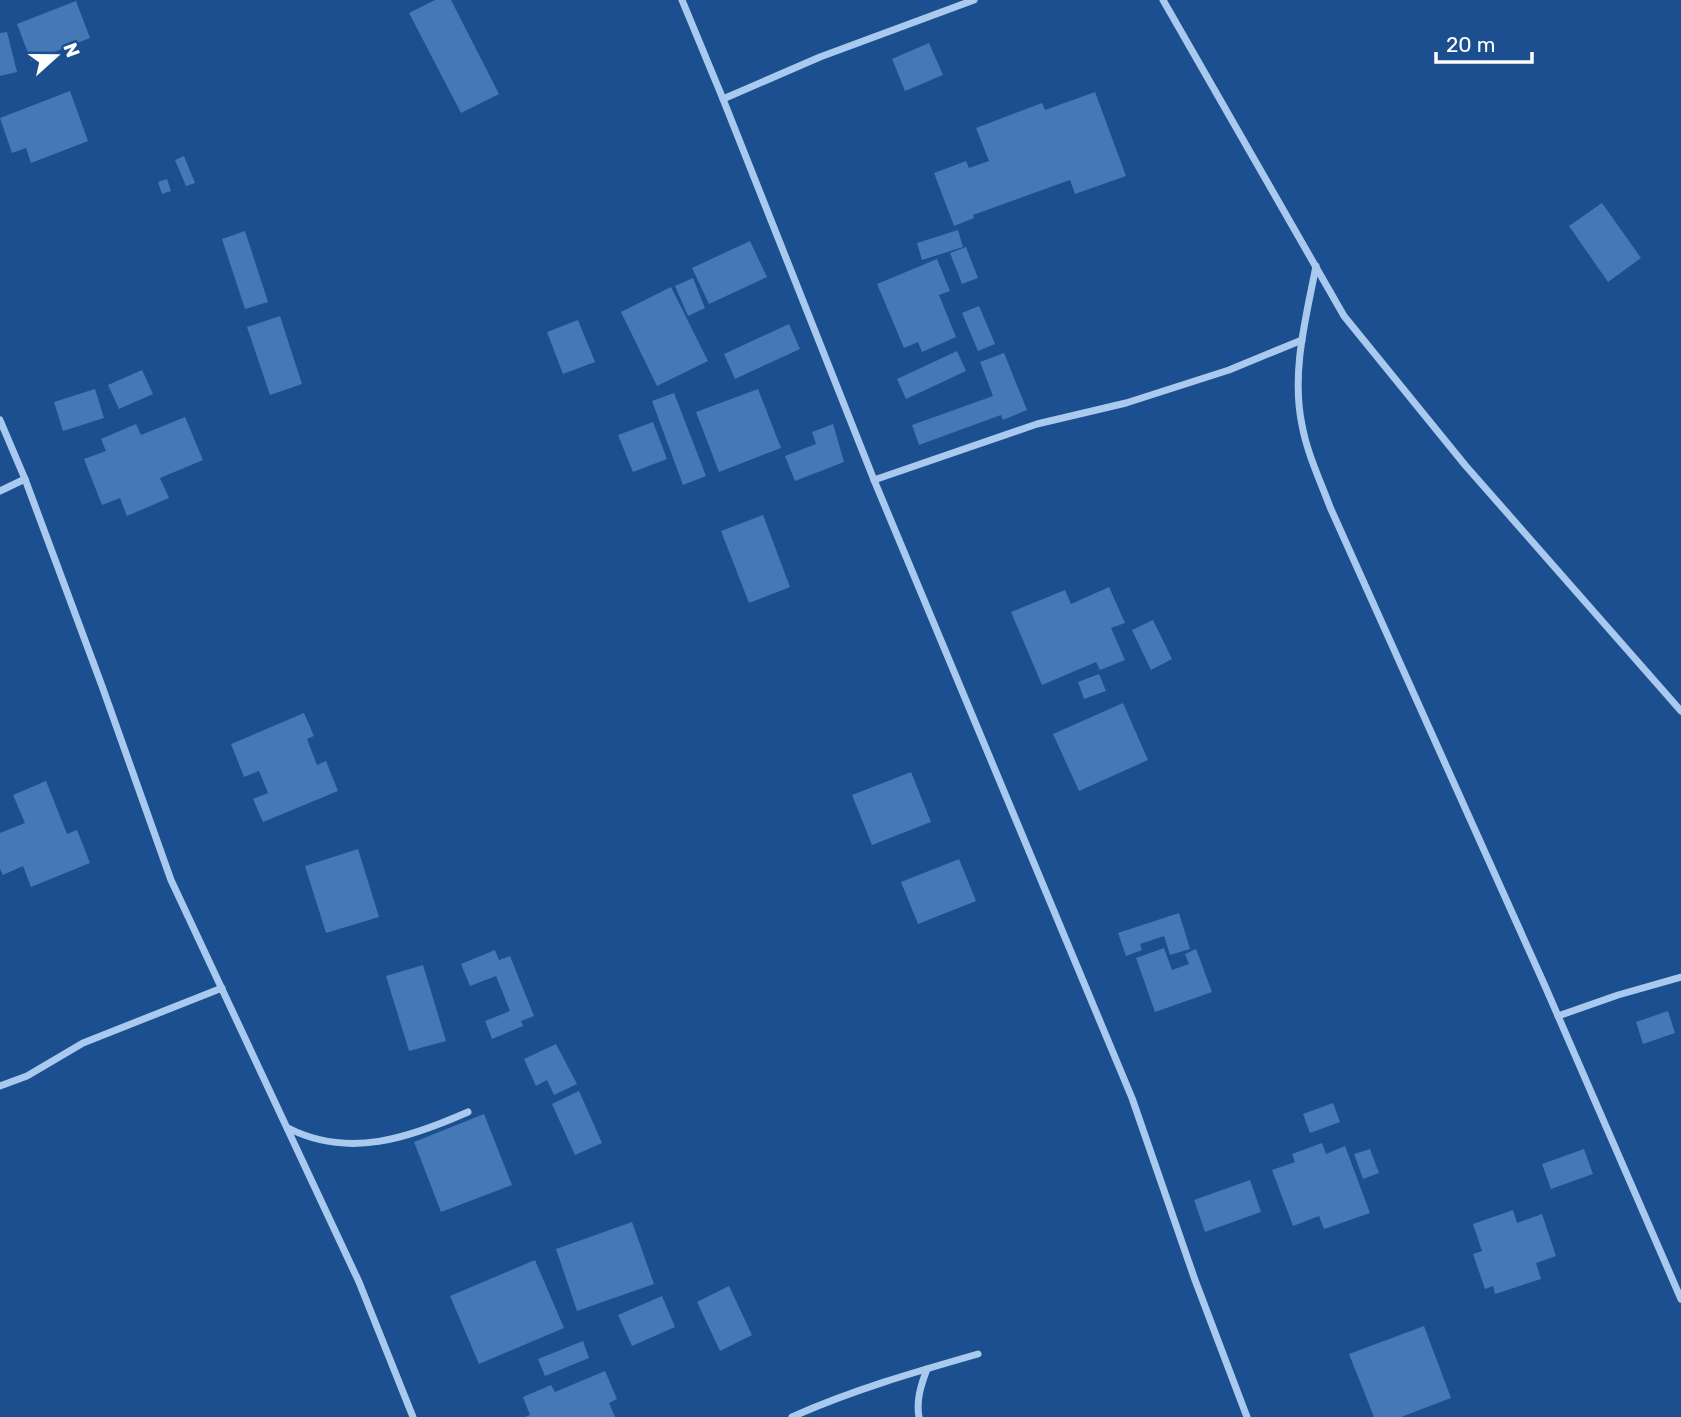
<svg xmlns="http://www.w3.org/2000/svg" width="1681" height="1417" font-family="Rubik,sans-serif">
<rect width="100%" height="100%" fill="#1b4f8f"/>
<g fill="#4478b7">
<path d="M435,0H451L499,94L461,113L409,13Z"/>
<path d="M76,1L90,38L31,61L17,24Z"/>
<path d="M7,32L17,72L0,76V33Z"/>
<path d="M929,43L943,75L905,91L892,59Z"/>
<path d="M70,91L88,141L31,163L26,148L12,153L0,118Z"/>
<path d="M1095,92L1126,176L1075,194L1070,180L973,215L974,218L954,226L934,173L966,161L969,168L989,161L976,128L1042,103L1045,110Z"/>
<path d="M184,156L195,183L186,186L175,160Z"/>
<path d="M167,179L171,191L162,194L158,182Z"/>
<path d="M1602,203L1641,258L1608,282L1569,226Z"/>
<path d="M958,230L963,247L922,260L917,243Z"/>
<path d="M245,231L268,302L245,309L222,239Z"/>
<path d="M750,241L767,277L709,304L692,268Z"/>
<path d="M966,247L978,278L962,284L950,253Z"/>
<path d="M937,259L950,291L939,295L956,337L922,352L918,342L904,348L877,284Z"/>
<path d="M693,278L705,308L688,316L675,286Z"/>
<path d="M671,287L708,361L657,386L621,312Z"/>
<path d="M979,306L995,344L978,351L962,313Z"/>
<path d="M280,316L302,384L270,395L247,327Z"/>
<path d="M578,320L595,362L563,374L547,332Z"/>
<path d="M789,324L800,349L735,379L724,354Z"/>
<path d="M957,351L966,371L906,399L897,379Z"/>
<path d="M1004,353L1027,410L1003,420L1001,415L919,445L912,425L993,396L980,362Z"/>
<path d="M142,370L153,394L119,409L108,385Z"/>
<path d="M95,389L104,418L63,431L54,402Z"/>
<path d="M758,389L781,448L719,472L696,412Z"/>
<path d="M674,393L706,476L683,485L652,401Z"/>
<path d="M185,417L203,460L160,478L169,498L127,516L120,498L102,505L84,459L106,451L101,439L136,424L141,435Z"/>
<path d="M653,422L667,459L633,472L618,435Z"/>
<path d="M833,424L844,462L795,481L785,456L816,444L812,432Z"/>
<path d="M763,515L790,587L749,603L721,531Z"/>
<path d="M1109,587L1125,623L1111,628L1125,660L1100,670L1096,662L1042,685L1011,612L1065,590L1071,604Z"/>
<path d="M1153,620L1172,659L1151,670L1132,630Z"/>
<path d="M1099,674L1106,691L1084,699L1078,682Z"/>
<path d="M1123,703L1148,760L1079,791L1053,734Z"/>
<path d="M304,713L314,736L307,739L317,765L326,761L338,791L263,822L253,799L268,793L259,771L244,777L231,744Z"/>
<path d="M911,772L931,822L872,845L852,795Z"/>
<path d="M46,781L67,834L77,830L90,863L31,887L23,866L3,875L0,869V833L25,823L13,795Z"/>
<path d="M358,849L379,917L326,933L305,866Z"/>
<path d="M959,859L976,901L918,924L901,882Z"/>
<path d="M1179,913L1190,949L1170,955L1164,936L1140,944L1142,950L1126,956L1118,933Z"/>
<path d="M1164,948L1172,970L1189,964L1185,954L1196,949L1212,992L1155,1012L1136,958Z"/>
<path d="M495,950L499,960L510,956L534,1016L521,1021L523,1026L492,1039L485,1021L510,1011L496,976L470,986L461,964Z"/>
<path d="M423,965L446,1041L409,1051L386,976Z"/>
<path d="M1668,1011L1675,1033L1643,1044L1636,1022Z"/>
<path d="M556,1044L577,1084L554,1095L547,1080L536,1086L524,1059Z"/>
<path d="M579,1091L602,1143L575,1155L552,1104Z"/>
<path d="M1333,1103L1340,1122L1310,1133L1303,1114Z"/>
<path d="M484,1114L512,1185L441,1212L414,1142Z"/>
<path d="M1322,1143L1326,1154L1345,1146L1370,1213L1324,1229L1319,1216L1293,1226L1272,1170L1295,1162L1292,1154Z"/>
<path d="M1370,1149L1379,1173L1363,1179L1354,1154Z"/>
<path d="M1584,1149L1593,1174L1551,1189L1542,1164Z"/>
<path d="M1250,1180L1261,1212L1205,1232L1194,1200Z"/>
<path d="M1513,1210L1517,1223L1542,1214L1556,1256L1536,1263L1541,1279L1495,1294L1493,1286L1485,1289L1473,1254L1482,1251L1473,1224Z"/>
<path d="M632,1222L654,1284L577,1311L556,1249Z"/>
<path d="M535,1260L564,1328L479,1364L450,1296Z"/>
<path d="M729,1286L752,1335L720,1351L697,1302Z"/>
<path d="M662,1296L675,1327L632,1346L618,1315Z"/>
<path d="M1424,1326L1451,1398L1401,1417H1374L1349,1354Z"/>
<path d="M583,1341L589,1358L545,1376L538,1359Z"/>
<path d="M605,1371L617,1399L609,1403L615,1417H525L530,1415L523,1397L551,1385L555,1392Z"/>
</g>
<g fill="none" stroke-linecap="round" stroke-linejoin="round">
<g stroke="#a9c9ee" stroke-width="7">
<path d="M682,0L723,99L874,480L1132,1098L1195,1280L1247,1417"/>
<path d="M1163,0L1344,316L1465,465L1681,711"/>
<path d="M723,99L820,57L974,0"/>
<path d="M1316,266C1306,318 1291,372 1302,425C1307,453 1320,480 1330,507L1545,986L1681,1299"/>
<path d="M0,420L25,479L102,686L171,880L359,1282L413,1417"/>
<path d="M874,480L1037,424L1126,403L1229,370L1302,340"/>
<path d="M0,491L25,479"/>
<path d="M1558,1016L1618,995L1681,977"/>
<path d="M0,1086L27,1076L83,1043L222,988"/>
<path d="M288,1128C349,1159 409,1138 468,1112"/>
<path d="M792,1417C852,1390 915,1372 978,1354"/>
<path d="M919,1417C916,1400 921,1385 927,1369"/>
</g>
</g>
<g transform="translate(56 56) rotate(69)" stroke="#1b4f8f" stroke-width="5" paint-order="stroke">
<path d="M0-5L12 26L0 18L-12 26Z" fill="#ffffff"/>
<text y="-10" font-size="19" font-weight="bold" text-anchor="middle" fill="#ffffff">N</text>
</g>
<path d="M1436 52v10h96v-10" fill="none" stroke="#ffffff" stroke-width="3.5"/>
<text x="1446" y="52" font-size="21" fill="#ffffff" stroke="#1b4f8f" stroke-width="5" paint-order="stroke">20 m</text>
</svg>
